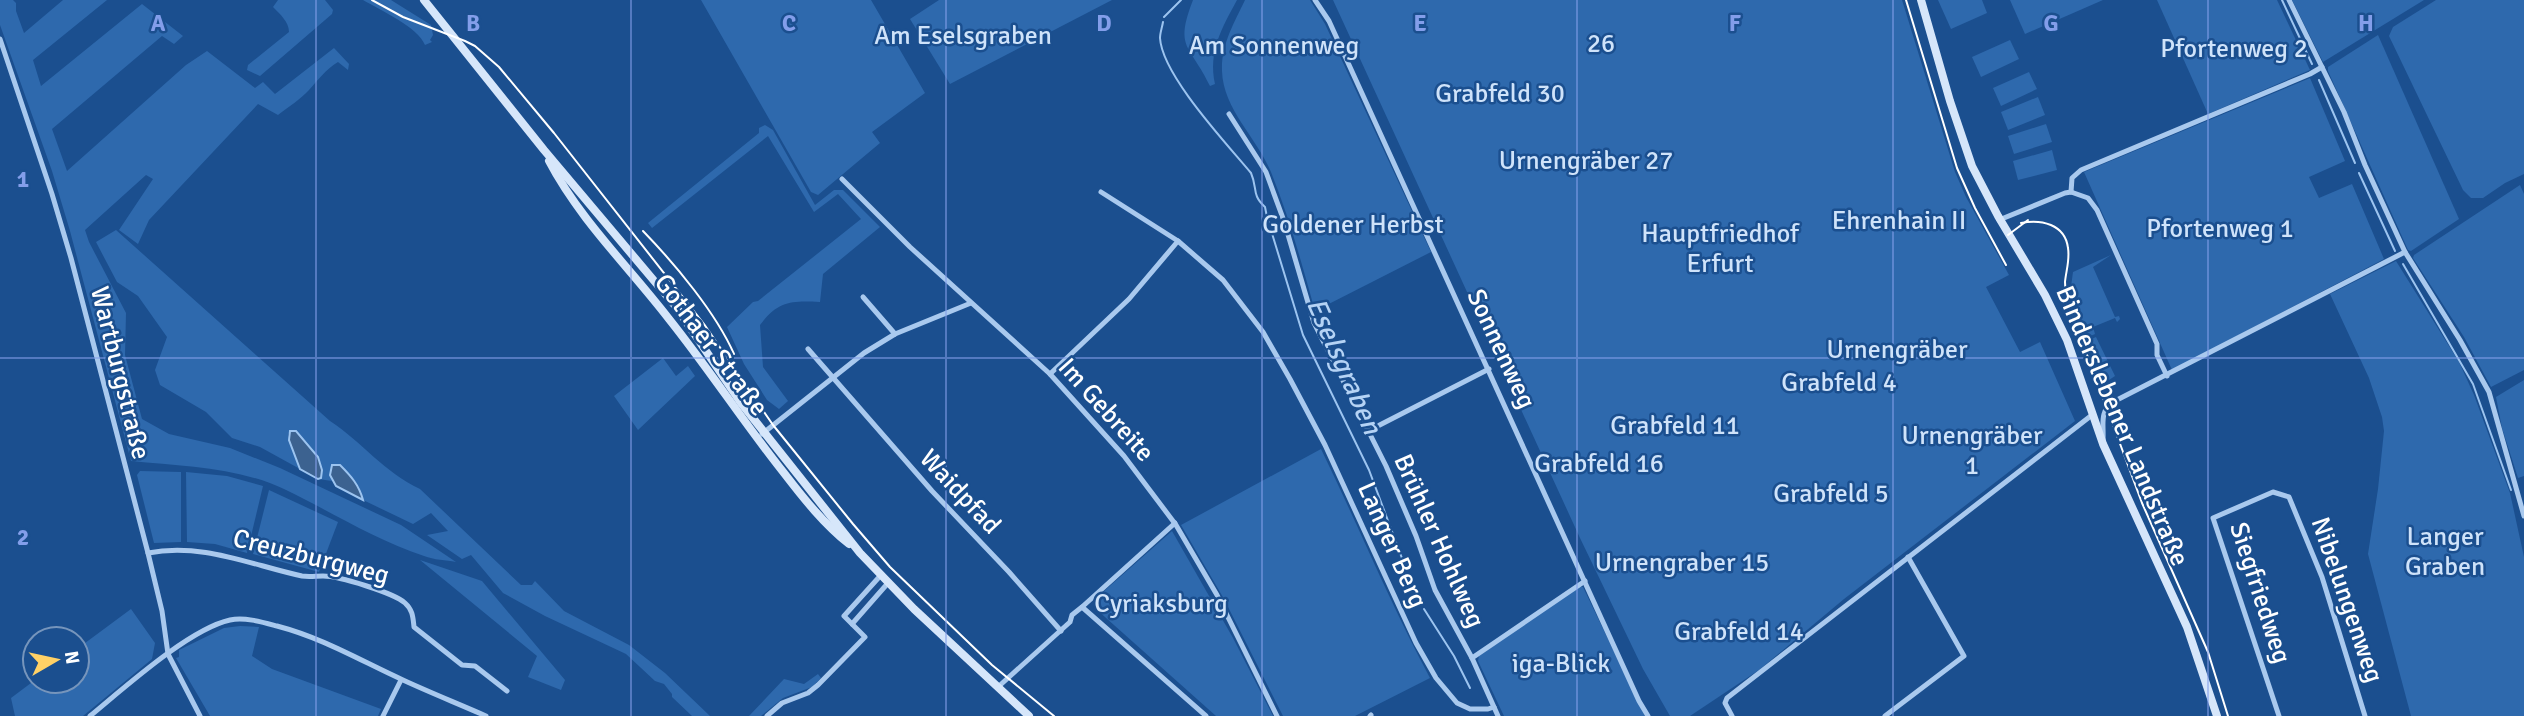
<svg xmlns="http://www.w3.org/2000/svg" width="2524" height="716" font-family="Signika,sans-serif">
<rect width="100%" height="100%" fill="#1b4f8f"/>
<g fill="#2e69ad">
<path d="M0,0H13L16,3V11L24,33L63,0H107L33,60L41,86L142,4L183,36L174,44L162,36L52,129L67,171L186,65L207,51L255,88L263,82L275,94L334,48L349,64L348,70L338,62C325,70 319,79 309,90C301,99 288,107 278,115L258,104L149,220L138,244L119,230L153,179L146,175L85,230L89,242L126,313L125,355L142,419L169,434L230,448L280,468L401,525L456,562C446,560 434,560 424,556C375,540 330,511 284,489C237,467 182,466 131,461L70,231L52,171L0,25Z"/>
<path d="M278,0H325L333,10L332,14L260,76L247,70L248,65L289,32C289,22 280,14 273,7Z"/>
<path d="M363,0H391L431,25L433,35L430,40L432,42L425,45C418,27 380,10 363,0Z"/>
<path d="M701,0H871L925,93L872,132L880,143L818,195L811,192Z"/>
<path d="M939,0H1112L950,84L910,19Z"/>
<path d="M1193,0H1237C1222,28 1208,51 1215,84L1210,86C1190,44 1174,49 1193,0Z"/>
<path d="M1245,0H1310L1325,24L1431,252L1315,311C1302,264 1289,217 1271,172C1257,138 1223,109 1222,71C1221,45 1234,23 1245,0Z"/>
<path d="M1333,0H1902L1955,172L1966,197L2009,275L1986,287L2020,352L2040,342L2075,421L1844,599L1759,670L1690,716H1670L1643,669L1580,538Z"/>
<path d="M1938,0H1982L1987,13L1951,29Z"/>
<path d="M2010,0H2103L2025,34Z"/>
<path d="M2157,0H2277L2310,70L2208,114Z"/>
<path d="M2292,0H2424L2323,62Z"/>
<path d="M2436,0H2524V174L2505,183L2483,198H2471L2463,190L2389,36L2393,27Z"/>
<path d="M2378,35L2459,219L2411,251L2408,250L2328,71V67Z"/>
<path d="M2010,40L2019,59L1981,77L1972,57Z"/>
<path d="M2029,72L2037,89L2001,106L1993,88Z"/>
<path d="M2310,78L2345,161L2309,177L2319,198L2352,184L2384,259L2172,370L2084,172Z"/>
<path d="M2038,97L2045,115L2008,130L2001,112Z"/>
<path d="M2046,124L2052,142L2014,154L2008,136Z"/>
<path d="M765,125L773,130L815,205L834,190H843L880,227L823,274L820,302C792,301 779,300 760,325L763,367L788,401L779,409L767,400L744,364L727,327L753,302L758,301L861,219L838,194L814,212L768,136L652,228L648,223L759,133V128Z"/>
<path d="M2052,150L2057,170L2018,180L2013,161Z"/>
<path d="M2520,185L2524,194V370L2491,387L2464,337L2413,258L2414,255Z"/>
<path d="M116,230L330,421C362,442 385,473 420,489L521,585H532L535,581L564,611L629,645L665,673L710,716H692L672,697V694L664,684L655,681L626,654L545,616L503,593L471,555L462,559L427,535L448,531L431,513L413,524L363,500C359,485 351,476 340,465L330,475L332,481L318,479L322,474L318,457L306,445L301,436L290,431L288,435L300,469L260,447L232,438L206,412L160,385L155,370L167,337L138,296L117,282L96,242Z"/>
<path d="M2111,255L2093,267L2115,317L2119,316L2120,319L2117,322L2115,318L2093,327L2095,334L2086,338L2074,306L2073,295L2070,294L2073,272Z"/>
<path d="M2396,261L2459,362L2474,395L2510,493L2524,557V716H2411L2368,554L2378,489L2384,431L2382,417L2369,378L2330,294Z"/>
<path d="M2096,337L2115,376L2109,380L2104,372L2099,374L2087,341Z"/>
<path d="M663,358L676,376L688,366L695,376L638,430L614,396Z"/>
<path d="M2524,380V476L2518,478L2502,428L2496,397Z"/>
<path d="M1321,449C1358,525 1390,603 1430,678L1355,716H1283L1224,599L1181,525Z"/>
<path d="M140,471L181,472V542L154,543L137,475Z"/>
<path d="M186,472L227,476L263,486L247,553L215,544L187,542Z"/>
<path d="M269,490L338,522L319,572L253,554Z"/>
<path d="M1172,531L1233,638L1273,716H1216L1096,609L1093,604L1095,599Z"/>
<path d="M420,560L482,581L565,680L561,690L528,677L537,656Z"/>
<path d="M1579,587H1583L1645,716H1504L1478,661L1479,656Z"/>
<path d="M131,609L155,643L152,659L83,716H15L11,698L35,680L77,681V649Z"/>
<path d="M240,626L259,627L252,656L272,669L381,709L378,716H210L176,658L179,657V650L224,628Z"/>
<path d="M818,674L821,678L812,687L783,698L761,716H749L784,679L804,684Z"/>
</g>
<g fill="#3c6290" stroke="#9cc4f0" stroke-width="2">
<path d="M290,431H296L318,457L322,470L321,478L318,479L300,469L289,440Z"/>
<path d="M332,465H340C351,476 359,485 363,500L336,486L330,475Z"/>
</g>
<g fill="none" stroke-linecap="round" stroke-linejoin="round">
<g stroke="#9cc4f0" stroke-width="2">
<path d="M2282,0L2312,64"/>
<path d="M1164,17L1181,0"/>
<path d="M1163,22C1162,28 1160,33 1160,38C1162,75 1227,144 1251,173C1258,189 1251,194 1265,207L1267,217L1303,335L1369,470L1412,585"/>
<path d="M2319,80L2355,163"/>
<path d="M2359,173L2395,251"/>
<path d="M2403,264L2473,384L2511,490"/>
<path d="M1424,609L1454,656L1470,688"/>
</g>
<g stroke="#a9c9ee" stroke-width="5">
<path d="M1315,0L1329,21L1639,701L1648,716"/>
<path d="M2289,0L2344,112L2365,165L2405,252L2460,340L2489,392L2524,516"/>
<path d="M0,39L52,194L71,258L148,553L162,611L168,654L200,716"/>
<path d="M1229,114L1266,172L1284,221L1314,323L1386,466L1416,536L1435,590L1472,658L1498,716"/>
<path d="M842,179L910,247L1050,374L1124,456L1176,525L1217,595L1277,716"/>
<path d="M1101,192L1178,241L1223,280L1263,332L1290,379L1325,445L1416,643L1436,678L1457,703L1470,709H1488L1494,707"/>
<path d="M2071,192L2072,178L2081,170L2310,74L2322,67"/>
<path d="M1999,220L2065,193L2071,192L2088,198L2097,210L2157,344V355L2167,376"/>
<path d="M863,297L895,334"/>
<path d="M808,349L932,491L1009,572L1061,631"/>
<path d="M1050,374L1129,299L1178,241"/>
<path d="M1368,431L1489,369"/>
<path d="M762,434L864,353L895,334L971,303"/>
<path d="M2103,440C2104,424 2099,412 2113,402L2405,252"/>
<path d="M148,553C201,542 251,565 302,576C309,577 316,576 323,576C339,576 394,593 405,603C413,610 413,618 414,627L462,665L475,666L507,691"/>
<path d="M1082,607L1175,523"/>
<path d="M852,624L888,583"/>
<path d="M1472,658L1585,581"/>
<path d="M998,687L1070,622L1072,615L1082,607L1206,716"/>
<path d="M90,716C123,689 189,629 230,620C245,617 262,622 277,626C323,638 361,661 403,680C431,693 459,704 486,716"/>
<path d="M383,716L401,680"/>
<path d="M767,716L782,703L808,693L818,685L865,637L844,616L881,575"/>
<path d="M1370,716L1371,715"/>
<path d="M1732,716L1725,703L1727,698L2092,415"/>
<path d="M1885,716L1964,656L1908,557"/>
<path d="M2279,716L2213,518L2273,492L2289,497L2322,577L2365,716"/>
</g>
<g stroke="#d6e6fa" stroke-width="8">
<path d="M424,0L544,150L677,308L741,403L860,553L914,609L1029,716"/>
<path d="M1921,0L1950,101L1972,166L1998,216L2045,295L2067,340L2103,444L2187,627L2217,716"/>
<path d="M549,161C580,220 629,267 669,319C709,369 744,423 784,473C804,499 824,524 849,544"/>
</g>
<g stroke="#fff" stroke-width="2">
<path d="M372,0L403,17L465,41L475,46L499,67L554,133L704,324L773,425L853,524L890,567L992,665L1054,716"/>
<path d="M1906,0L1957,168L1975,208L2006,265"/>
<path d="M2021,223C2041,219 2065,224 2068,248C2070,260 2066,271 2065,282C2065,291 2068,300 2070,309L2142,503L2208,652L2228,716"/>
<path d="M643,231C675,264 716,313 734,354"/>
<path d="M2008,235L2028,220"/>
</g>
</g>
<path fill="none" stroke="#839eea" stroke-width="2" stroke-opacity="0.55" d="M316,0V716M631,0V716M946,0V716M1262,0V716M1577,0V716M1893,0V716M2208,0V716M0,358H2524"/>
<g text-anchor="middle" dominant-baseline="central" stroke-width="5" stroke-linejoin="round" paint-order="stroke">
<g font-size="26" fill="#cfe3fa" stroke="#1b4f8f">
<text x="963" y="36">Am Eselsgraben</text>
<text x="1601" y="44">26</text>
<text x="1274" y="46">Am Sonnenweg</text>
<text x="2234" y="49">Pfortenweg 2</text>
<text x="1500" y="94">Grabfeld 30</text>
<text x="1586" y="161">Urnengräber 27</text>
<text x="1899" y="221">Ehrenhain II</text>
<text x="1353" y="225">Goldener Herbst</text>
<text x="2220" y="229">Pfortenweg 1</text>
<text x="1720" y="234">Hauptfriedhof<tspan x="1720" dy="30">Erfurt</tspan></text>
<text x="1897" y="350">Urnengräber</text>
<text x="1839" y="383">Grabfeld 4</text>
<text x="1675" y="426">Grabfeld 11</text>
<text x="1972" y="436">Urnengräber<tspan x="1972" dy="30">1</tspan></text>
<text x="1599" y="464">Grabfeld 16</text>
<text x="1831" y="494">Grabfeld 5</text>
<text x="2445" y="537">Langer<tspan x="2445" dy="30">Graben</tspan></text>
<text x="1682" y="563">Urnengraber 15</text>
<text x="1161" y="604">Cyriaksburg</text>
<text x="1739" y="632">Grabfeld 14</text>
<text x="1561" y="664">iga-Blick</text>
</g>
<g font-size="26" fill="#fff" stroke="#1b4f8f">
<text transform="translate(711 345) rotate(53)">Gothaer Straße</text>
<text transform="translate(1501 349) rotate(65)">Sonnenweg</text>
<text transform="translate(120 373) rotate(76)">Wartburgstraße</text>
<text transform="translate(1106 410) rotate(48)">Im Gebreite</text>
<text transform="translate(2122 426) rotate(67)">Binderslebener Landstraße</text>
<text transform="translate(960 492) rotate(47)">Waidpfad</text>
<text transform="translate(1439 541) rotate(66)">Brühler Hohlweg</text>
<text transform="translate(1392 545) rotate(66)">Langer Berg</text>
<text transform="translate(311 557) rotate(14)">Creuzburgweg</text>
<text transform="translate(2260 593) rotate(72)">Siegfriedweg</text>
<text transform="translate(2347 600) rotate(71)">Nibelungenweg</text>
</g>
<g font-size="28" font-style="italic" fill="#b5d3f5" stroke="#1b4f8f">
<text transform="translate(1344 366) rotate(66)">Eselsgraben</text>
</g>
</g>
<g font-size="23" text-anchor="middle" font-weight="bold" fill="#839eea" stroke="#1b4f8f" stroke-width="5" stroke-linejoin="round" paint-order="stroke">
<text x="158" y="31">A</text>
<text x="473" y="31">B</text>
<text x="789" y="31">C</text>
<text x="1104" y="31">D</text>
<text x="1420" y="31">E</text>
<text x="1735" y="31">F</text>
<text x="2051" y="31">G</text>
<text x="2366" y="31">H</text>
<text x="23" y="187">1</text>
<text x="23" y="545">2</text>
</g>
<g transform="translate(56 660) rotate(81)"><circle r="33" fill="#1b4f8f" stroke="#7695bc" stroke-width="2"/>
<path d="M0-5L12 26L0 18L-12 26Z" fill="#ffd166"/>
<text y="-10" font-size="19" font-weight="bold" text-anchor="middle" fill="#ffffff">N</text>
</g>
</svg>
